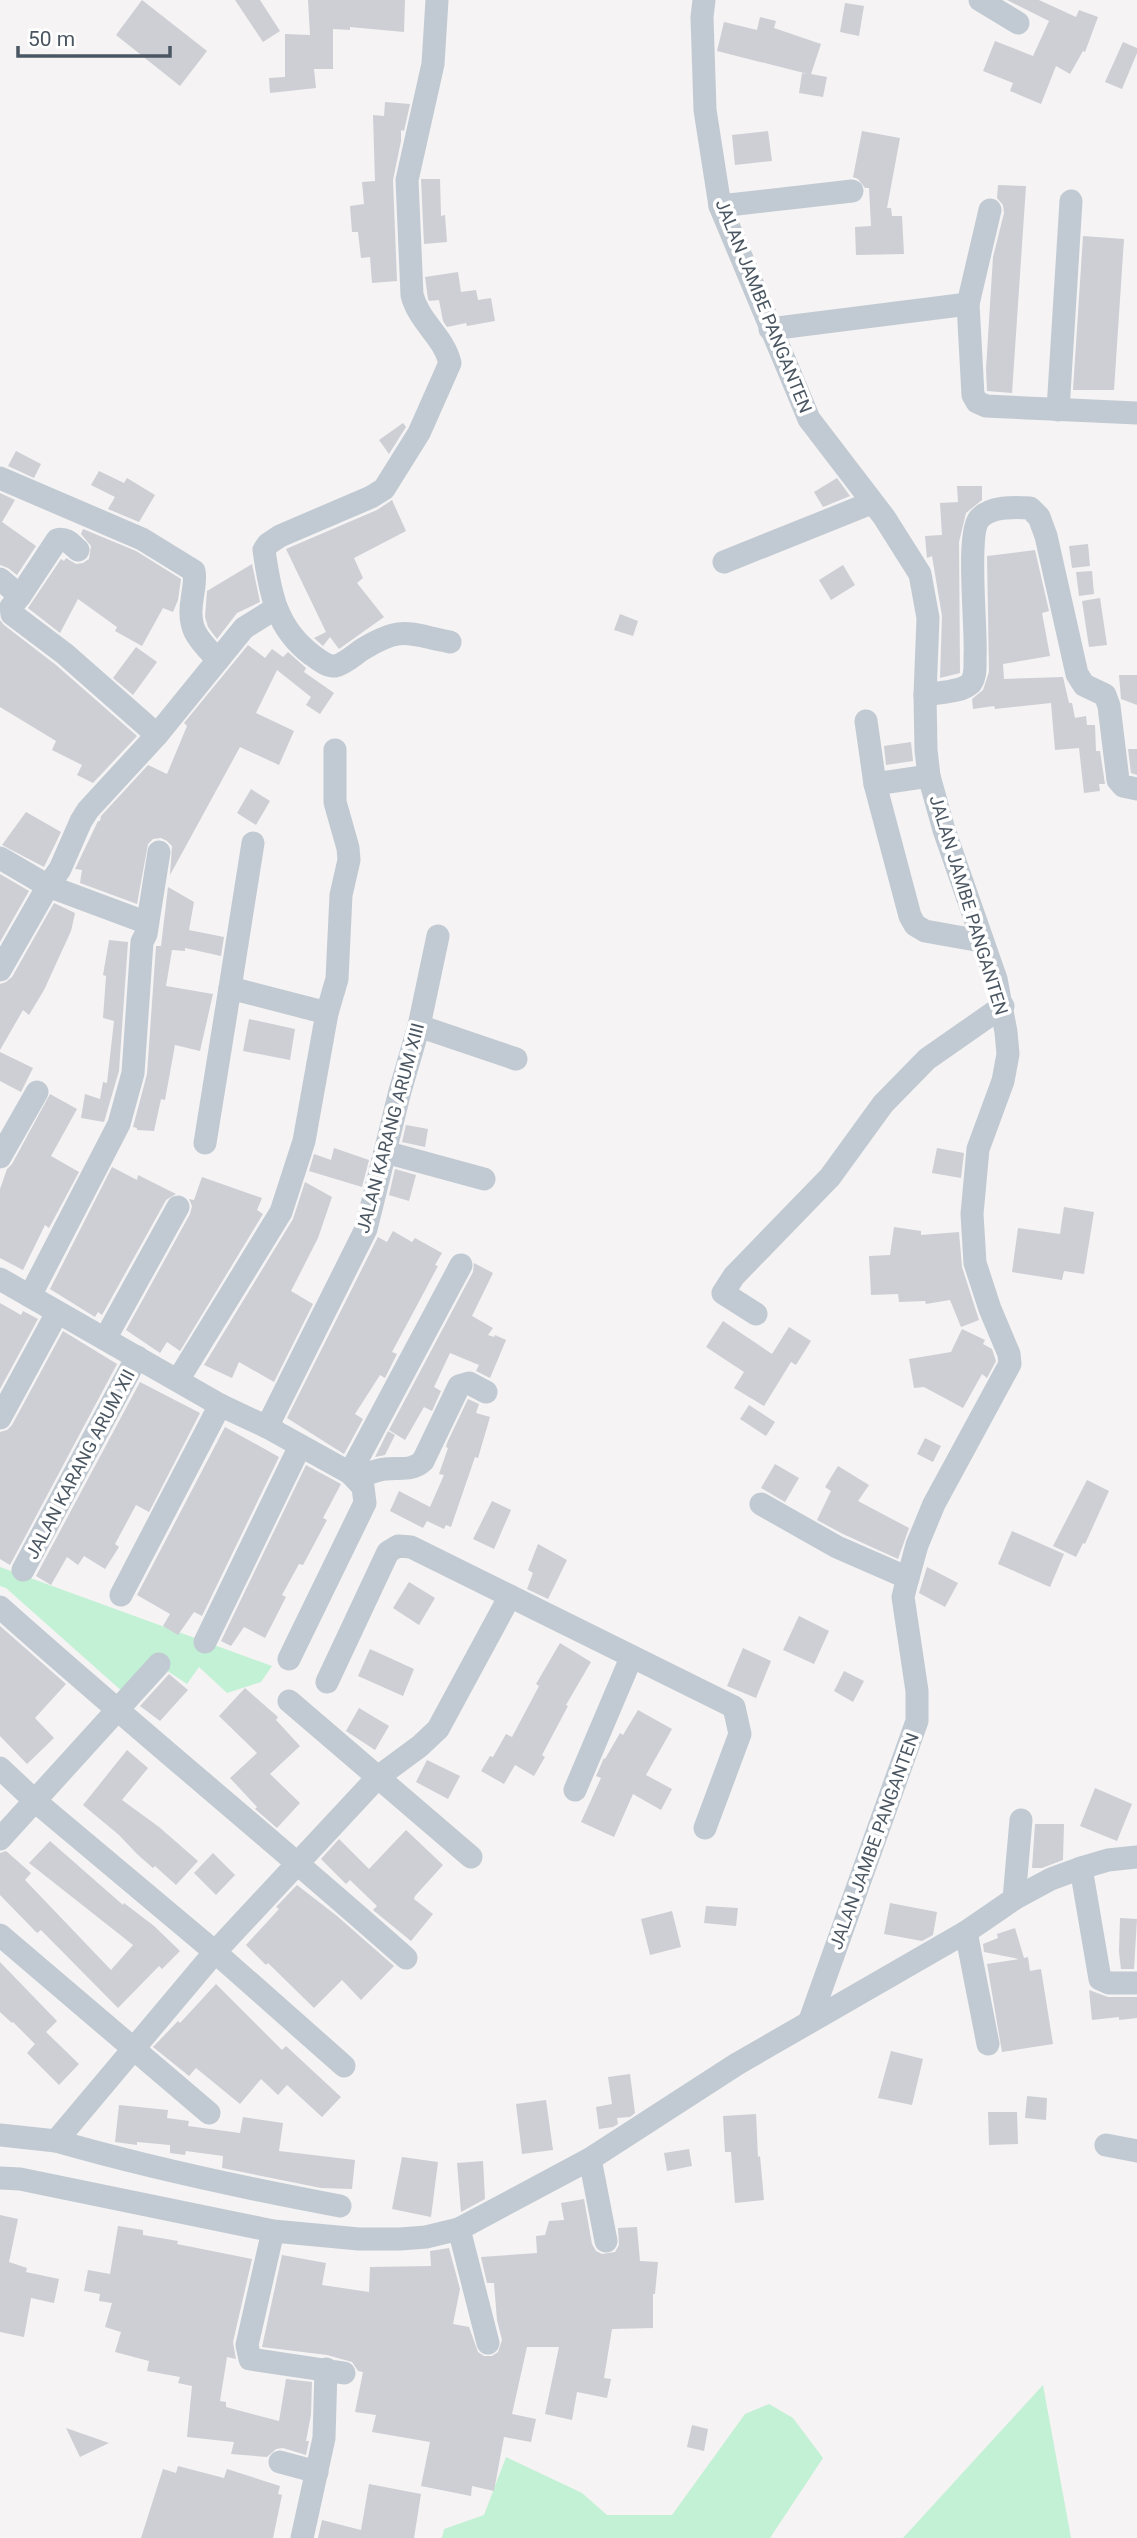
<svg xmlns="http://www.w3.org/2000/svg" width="1137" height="2538" font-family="Roboto,sans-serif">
<rect width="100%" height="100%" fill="#f5f3f3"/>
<g fill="#c3f1d5">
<path d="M0,1567L272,1666L261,1682L227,1693L199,1667L187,1684L154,1662L124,1693L6,1588L0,1586Z"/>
<path d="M1043,2385L1071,2538H903Z"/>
<path d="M769,2404L793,2418L823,2458L770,2538H442L444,2529L484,2515L506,2457L582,2493L607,2515H672L745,2414Z"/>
</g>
<g fill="#cdcfd5">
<path d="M142,0L207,51L180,86L116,35Z"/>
<path d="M235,0H260L280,31L263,42Z"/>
<path d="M308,0H405L404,32L350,27V30L333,29V69H314L316,88L270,93L269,78L285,77V34L310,35Z"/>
<path d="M1007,0H1039L1076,17L1079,10L1098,17L1085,52L1083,51L1070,74L1056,66L1041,104L1010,91L1013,83L983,71L995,41L1033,56L1049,21Z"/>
<path d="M845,3L864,6L859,36L840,32Z"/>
<path d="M760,17L776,21L774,28L821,44L811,74L827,77L823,97L799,93L802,73L808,74L717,51L724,22L757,30Z"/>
<path d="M1123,42L1137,48V53L1122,89L1105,82Z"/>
<path d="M385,102L410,104L404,131L401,130V141L393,180L397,281L372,283L370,257L361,258L358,232H352L350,206L364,204L362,182L375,181L373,115L384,116Z"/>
<path d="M768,131L772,161L735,165L732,135Z"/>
<path d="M862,131L900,138L887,208H891L892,216H902L904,254L856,255L855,227L871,226L869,188H865L858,179L853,177Z"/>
<path d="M421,179H440L441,216L445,215L447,242L424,244Z"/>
<path d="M998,185L1026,186L1012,393L987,391L986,369L993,257L1004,213L1003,205L997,198Z"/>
<path d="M1083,236L1124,239L1114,390H1073Z"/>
<path d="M458,272L461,292L476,290L478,300L491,298L495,321L467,326L466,323L447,327L443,321L439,300L429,301L428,299L425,277Z"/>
<path d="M403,423L406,427L389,454L379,440Z"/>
<path d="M16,451L41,464L34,478L8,466Z"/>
<path d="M99,471L124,483L127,478L155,495L139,522L108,509L115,497L91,485Z"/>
<path d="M837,478L850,496L823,507L814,492Z"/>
<path d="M957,486H982V500L966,513L959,542L960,673L940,678L942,616L932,556L927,558L925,536L942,535L940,503L958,502Z"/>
<path d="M0,493L15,500L2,522L36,546L17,575L8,568L0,565Z"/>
<path d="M392,500L406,531L354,558L363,578L357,583L384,617L339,649L330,637L323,646L314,638L326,632L286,549L377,510Z"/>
<path d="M83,529L136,551L181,579L178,600L173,612L163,608L142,646L115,631L117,627L78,599L60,633L28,608L61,559L64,561L66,558L76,564L83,563L89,559L91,546L81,534Z"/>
<path d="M1088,544L1090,566L1072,568L1069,546Z"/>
<path d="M1035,550L1049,611L1042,613L1050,656L1003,664L1004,679L1063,677L1069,703H1072L1075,718L1086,716L1087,725H1095L1096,751H1100L1105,784H1099L1100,791L1084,793L1079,748L1055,750L1051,703L995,709L994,706L973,709L972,699L983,690L989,672L987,556Z"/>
<path d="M252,564L260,602L237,613L217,639L208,627L205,617L207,591Z"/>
<path d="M843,565L855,585L831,600L819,580Z"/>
<path d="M1092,571L1094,594L1079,596L1076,572Z"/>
<path d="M1100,598L1107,645L1089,647L1082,601Z"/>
<path d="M620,614L638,621L633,636L614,630Z"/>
<path d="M0,620L4,625L56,665L137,736L93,783L77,775L82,765L52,750L56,741L0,707Z"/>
<path d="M248,645L265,658L272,649L283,657L288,652L306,668L304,672L334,693L320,714L306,705L311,697L277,670L256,713L294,731L279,765L240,747L170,875L172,846L167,841L161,838L153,839L148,844L137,904L80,883L82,870L75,869L98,821H100L101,816L148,765L167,774L187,726L184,723Z"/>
<path d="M136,647L157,662L133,695L113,678Z"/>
<path d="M1119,675H1137V705L1121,699Z"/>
<path d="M911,742L913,761L886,765L884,746Z"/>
<path d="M1128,749H1137V775L1131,773Z"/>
<path d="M251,789L270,801L256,825L237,813Z"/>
<path d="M26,812L61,832L44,867L2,845Z"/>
<path d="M0,874L29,891L0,942Z"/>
<path d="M168,887L194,902L189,930L224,937L221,956L185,948V951L172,950L166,986L213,994L200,1051L175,1045L165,1100L161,1099L154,1131L137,1130V1128L133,1127L147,1074L156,946H161Z"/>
<path d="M54,903L75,913L71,931L44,990L29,1015L23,1010L0,1050V984L6,982L12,977Z"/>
<path d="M109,940L128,942L119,1071L104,1122L81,1118L85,1094L100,1099L103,1082L107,1083L114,1021L103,1018L106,976L103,975Z"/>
<path d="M249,1019L295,1029L290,1060L243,1051Z"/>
<path d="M0,1052L33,1068L21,1092L0,1081Z"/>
<path d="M50,1094L77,1109L51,1156L79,1172L49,1228L45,1225L23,1270L0,1258V1189L7,1169L12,1164Z"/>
<path d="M406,1125L428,1129L425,1147L402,1142Z"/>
<path d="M334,1148L369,1160L362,1187L309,1171L314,1154L331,1160Z"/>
<path d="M937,1148L964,1153L961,1178L932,1173Z"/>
<path d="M112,1167L137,1180L138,1175L176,1194L166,1200L102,1315L98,1312L95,1317L50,1289Z"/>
<path d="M395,1169L416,1175L409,1201L389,1195Z"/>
<path d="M202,1177L262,1198L257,1210L263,1214L180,1351L167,1342L160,1353L126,1330L190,1214L192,1206L189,1199L194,1200Z"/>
<path d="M305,1182L332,1197L318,1238L291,1291L313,1304L274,1382L239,1362L232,1378L204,1365L293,1219Z"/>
<path d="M1064,1207L1094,1212L1084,1274L1064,1271L1062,1280L1012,1272L1018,1228L1060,1234Z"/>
<path d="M894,1227L921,1231V1235L959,1232L962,1267L979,1320L961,1327L950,1300L926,1304L925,1301L899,1302L898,1294L871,1295L869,1256L890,1255Z"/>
<path d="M393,1231L412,1242L415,1238L442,1253L435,1265L438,1266L392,1352L397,1354L385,1378L380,1375L355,1414L363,1419L344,1454L287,1418L378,1237L387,1242Z"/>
<path d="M474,1263L493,1273L472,1316L493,1328L488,1335L494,1337L495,1335L506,1340L490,1378L476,1371L479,1365L450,1353L434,1387L441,1391L432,1411L424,1407L405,1440L389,1430L473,1272Z"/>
<path d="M0,1303L21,1315L23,1311L38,1319L0,1389Z"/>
<path d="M723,1321L772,1354L789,1327L811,1341L796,1365L791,1362L764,1406L734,1388L744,1372L706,1347Z"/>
<path d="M962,1329L985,1340L983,1344L992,1349L996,1361L987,1378L982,1374L963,1408L924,1387L914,1388L909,1359L951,1352Z"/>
<path d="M63,1331L117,1364L10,1565L0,1559V1432L7,1430L12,1425Z"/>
<path d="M140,1382L200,1413L149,1512L136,1505L115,1544L119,1547L105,1569L84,1556L78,1565L67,1557L51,1585L36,1576Z"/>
<path d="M468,1399L479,1404L476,1413L490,1417L478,1458L475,1457L451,1527L446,1525L444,1529L427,1521L423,1528L390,1511L399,1491L430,1507L444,1475L439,1474L448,1448L446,1447L447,1443Z"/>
<path d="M749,1405L775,1422L766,1436L740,1419Z"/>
<path d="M225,1427L279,1457L202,1616L194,1612L178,1635L163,1626L170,1614L137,1595Z"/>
<path d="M388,1431L395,1435L385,1455L375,1457Z"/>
<path d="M925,1438L941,1446L933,1462L917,1454Z"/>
<path d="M775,1464L799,1478L785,1502L761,1488Z"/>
<path d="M306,1465L341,1484L323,1518L327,1520L303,1565L299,1564L282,1595L286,1597L265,1638L244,1627L231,1646L221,1641Z"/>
<path d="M838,1466L869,1485L858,1501L909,1528L898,1559L843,1534L817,1520L831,1491L825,1487Z"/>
<path d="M1087,1480L1109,1491L1085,1544L1083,1543L1076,1557L1053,1546Z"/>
<path d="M492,1501L511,1510L494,1549L473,1539Z"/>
<path d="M1012,1531L1064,1554L1050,1587L998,1564Z"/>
<path d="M538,1544L567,1560L548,1599L527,1589L533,1573L528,1570Z"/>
<path d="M927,1567L958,1583L945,1607L919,1593Z"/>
<path d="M409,1582L435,1598L419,1625L393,1608Z"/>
<path d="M799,1616L829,1631L814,1664L783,1650Z"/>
<path d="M0,1626L66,1684L35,1718L54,1738L27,1764L0,1736Z"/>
<path d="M560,1643L591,1662L566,1705L568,1706L542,1755L545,1757L534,1776L515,1765L504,1784L481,1771L490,1756L493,1757L506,1734L512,1737L539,1686L536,1684Z"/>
<path d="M743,1648L771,1661L756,1698L727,1686Z"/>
<path d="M370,1649L414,1669L403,1696L358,1676Z"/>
<path d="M844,1671L864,1681L853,1702L834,1691Z"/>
<path d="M169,1674L188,1690L160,1721L140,1706Z"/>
<path d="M245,1688L278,1717L276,1720L300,1746L270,1774L300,1803L277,1828L255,1809L257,1807L230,1778L257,1753L219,1716Z"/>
<path d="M359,1708L389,1726L375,1750L346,1731Z"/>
<path d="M638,1710L672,1729L646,1775L672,1789L661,1810L633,1794L614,1837L581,1822L601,1778L596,1776L604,1758L605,1759L620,1733L623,1735Z"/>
<path d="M127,1750L148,1768L122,1800L159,1827L198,1861L176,1885L155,1866L153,1868L137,1854L119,1835L83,1805Z"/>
<path d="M427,1760L460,1776L448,1799L416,1782Z"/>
<path d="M1095,1788L1132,1804L1117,1841L1080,1826Z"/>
<path d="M1035,1824H1064L1063,1860L1042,1868H1032Z"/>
<path d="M406,1830L443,1865L415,1896L414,1899L433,1914L411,1941L373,1910L377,1906L350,1880L346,1884L321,1859L339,1839L369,1869Z"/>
<path d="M50,1841L123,1905L124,1903L154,1926L180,1951L162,1969L159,1966L118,2008L41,1930L37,1933L0,1895V1853L6,1851L31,1873L25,1880L111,1970L133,1945L29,1863Z"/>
<path d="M213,1853L235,1875L216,1895L194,1873Z"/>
<path d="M297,1885L337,1916L394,1966L361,2000L342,1980L314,2008L268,1963L266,1965L246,1945L279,1909L276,1907Z"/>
<path d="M890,1903L937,1912L933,1935L922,1941L884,1934Z"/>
<path d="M706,1906L738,1908L736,1926L704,1923Z"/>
<path d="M672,1911L681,1947L650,1955L641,1919Z"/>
<path d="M1120,1918L1137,1919L1134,1969H1121L1119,1952Z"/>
<path d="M1015,1928L1024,1958L1028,1957L1030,1971L1041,1969L1053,2044L1002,2052L987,1964L1019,1959L984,1952L983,1944L998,1938L997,1934Z"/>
<path d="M0,1962L57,2021L46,2032L79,2064L59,2085L27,2053L35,2044L13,2022L12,2023L0,2012Z"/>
<path d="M216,1984L282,2050L286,2046L341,2097L322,2117L287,2085L278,2095L261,2079L240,2104L196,2068L189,2076L153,2047L178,2021L180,2023Z"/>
<path d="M1089,1990L1108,1997H1137V2018L1119,2020V2017L1092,2020Z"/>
<path d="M891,2051L923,2059L912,2105L878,2098Z"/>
<path d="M630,2074L635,2113L630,2117L617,2118L618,2124L613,2127L599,2129L596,2107L612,2104L608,2077Z"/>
<path d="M1027,2096L1047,2098L1046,2120L1025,2118Z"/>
<path d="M546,2100L553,2150L522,2154L516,2104Z"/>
<path d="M119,2105L168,2110L167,2118L189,2121L188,2126L240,2133L243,2117L283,2123L279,2151L355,2160L352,2189L321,2188L222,2168L223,2156L186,2151L185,2155L170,2153V2145L137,2142V2145L115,2142Z"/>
<path d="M988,2112H1017L1018,2144L989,2145Z"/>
<path d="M756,2114L758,2157L760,2156L764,2200L735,2203L731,2152H725L723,2116Z"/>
<path d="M689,2149L692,2166L667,2171L664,2153Z"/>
<path d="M402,2157L438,2162L431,2217L392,2209Z"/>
<path d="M483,2161L485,2199L461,2212L457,2163Z"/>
<path d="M584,2199L592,2244L596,2251L602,2254L615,2252L619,2245L618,2228L637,2227L640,2261L658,2262L655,2294H653V2328L612,2329L604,2378L611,2379L607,2398L577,2392L572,2420L545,2414L559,2347H527L512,2414L536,2419L531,2442L504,2437L494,2491L472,2486L471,2496L421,2486L430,2442L372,2432L376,2415L355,2412L363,2372L358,2371L352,2362L327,2355L262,2347L282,2255L326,2263L322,2285L369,2292L370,2267L431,2266L430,2251L449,2248L460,2289L453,2324L469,2327L478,2352L484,2356H492L498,2352L502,2340L497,2320L494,2283H487L481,2257L537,2253L536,2236L545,2235L549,2221L564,2220L561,2203Z"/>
<path d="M0,2215L18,2219L9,2262L27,2268L26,2272L59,2279L54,2303L31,2298L24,2337L0,2332Z"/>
<path d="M118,2226L143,2230V2235L178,2241L177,2244L252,2259L233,2342L236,2359L227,2357L220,2401L226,2402V2407L279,2421L286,2379L312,2382L311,2415L306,2441H309L306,2455L283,2448L276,2449L267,2457L231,2454L234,2442L187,2437L192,2386L178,2383L180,2377L147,2371L149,2361L115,2352L121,2332L105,2327L112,2303L99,2301L100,2294L84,2291L88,2270L110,2274Z"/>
<path d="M692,2425L708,2429L704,2451L687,2447Z"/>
<path d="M66,2428L109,2443L80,2457Z"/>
<path d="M178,2466L224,2478L227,2469L280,2486L278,2494L282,2495L273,2538H141L163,2469L176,2473Z"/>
<path d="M369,2484L421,2494L414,2538H318L322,2520L361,2530Z"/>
</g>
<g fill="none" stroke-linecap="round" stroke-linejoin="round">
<g stroke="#c1cad2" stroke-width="23">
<path d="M437,0L433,64L407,180L412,295C419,322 444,337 450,363L419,433L384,489L371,497L280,536L268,544L264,550C270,593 276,628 312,655C318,659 327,667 335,666C345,664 355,654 363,649C402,625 408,634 450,642"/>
<path d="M704,0L702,17L705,110L720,206L809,419L884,517L920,574L928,618L925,695L926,750L929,776L944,830L996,979L1006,1032L1008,1054L1003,1081L978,1149L972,1214L975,1263L990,1309L1009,1354L1010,1364L934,1504L917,1545L906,1585L903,1597L917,1691V1721L810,2020"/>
<path d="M980,0L1018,23"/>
<path d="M720,206L852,191"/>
<path d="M990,210L968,304L973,395L977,402L986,406L1137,413"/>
<path d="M770,329L968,304"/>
<path d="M1058,410L1071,201"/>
<path d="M0,478L142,539L194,571C196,581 193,590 192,600C187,630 199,640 218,660"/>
<path d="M724,562L871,503"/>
<path d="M0,579L20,596L11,607L12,614L65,654L157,735"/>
<path d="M20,596L57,540C66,537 71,544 78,550"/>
<path d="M925,695C938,692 961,693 971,683C976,676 975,665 975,657C977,630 966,536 979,519C990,506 1015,507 1030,508L1039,517L1046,536L1077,674L1084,685L1105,695L1109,706L1118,780L1123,786L1137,789"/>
<path d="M866,721L875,784L910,916L915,925L925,931L981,941"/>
<path d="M875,784L929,776"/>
<path d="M0,858L48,886L142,921L147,925"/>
<path d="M0,970L48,886L60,869L81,821L88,810L157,735L244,628L276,608"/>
<path d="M230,988L253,843"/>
<path d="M327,1013L337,979L341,895L349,860L348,848L335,802V750"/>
<path d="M419,1026L516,1059"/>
<path d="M385,1152L484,1179"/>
<path d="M0,1157L37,1092"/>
<path d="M0,1279L220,1405L267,1427L350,1473L461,1265"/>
<path d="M30,1296L119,1124L133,1073L142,942L146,934L159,852"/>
<path d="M756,1314L723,1293L734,1276L830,1177L883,1104L927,1059L1003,1006"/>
<path d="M105,1339L178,1207"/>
<path d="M178,1380L281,1212L304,1141L327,1013L230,988L205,1143"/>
<path d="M0,1418L57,1313"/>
<path d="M267,1427L366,1229L400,1091L419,1026L438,936"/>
<path d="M357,1478C366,1475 375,1470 385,1469C399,1467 411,1472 423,1461L459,1386L469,1383L486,1392"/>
<path d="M761,1504L837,1547L908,1578"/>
<path d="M23,1570L137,1357"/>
<path d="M121,1595L220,1405"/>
<path d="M0,1607C133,1726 272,1839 406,1958"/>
<path d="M205,1642L300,1446"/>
<path d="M289,1659L365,1503L363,1487L350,1473"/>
<path d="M327,1682L388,1552L398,1546L411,1547L734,1707L740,1734L705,1828"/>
<path d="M289,1701L471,1857"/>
<path d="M0,1768L35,1801L215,1952L344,2066"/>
<path d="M575,1790L631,1658"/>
<path d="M0,1839L159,1664"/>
<path d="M1081,1868L1100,1979L1109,1983H1137"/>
<path d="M1014,1899L1021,1820"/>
<path d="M966,1932L988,2044"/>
<path d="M0,1935L209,2113"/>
<path d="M0,2135L56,2141L215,1952L378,1777L420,1746L438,1729L510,1596"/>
<path d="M56,2141C150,2168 244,2188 340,2206"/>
<path d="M1106,2145L1137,2151"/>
<path d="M590,2159L606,2241"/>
<path d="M0,2178L20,2179L273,2231L359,2239H400L426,2237L459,2229L590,2159L737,2064L966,1932L1014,1899L1051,1879L1081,1868L1108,1860L1137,1857"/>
<path d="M459,2229L488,2343"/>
<path d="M273,2231L247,2345L250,2359L344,2373"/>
<path d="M280,2462L317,2472"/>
<path d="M302,2538L324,2438L326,2369"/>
</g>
</g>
<g text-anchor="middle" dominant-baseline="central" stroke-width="7" stroke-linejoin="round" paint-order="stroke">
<g font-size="18" fill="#4a5661" stroke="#fff">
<text transform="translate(764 306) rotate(68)">JALAN JAMBE PANGANTEN</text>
<text transform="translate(969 905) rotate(73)">JALAN JAMBE PANGANTEN</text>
<text transform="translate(390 1128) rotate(-75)">JALAN KARANG ARUM XIII</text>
<text transform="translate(80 1464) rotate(-62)">JALAN KARANG ARUM XII</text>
<text transform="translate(874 1841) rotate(-70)">JALAN JAMBE PANGANTEN</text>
</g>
</g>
<path d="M18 46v10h152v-10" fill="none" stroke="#4a5661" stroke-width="3.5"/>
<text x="28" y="46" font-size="21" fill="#4a5661" stroke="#ffffff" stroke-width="5" paint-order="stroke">50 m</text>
</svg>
